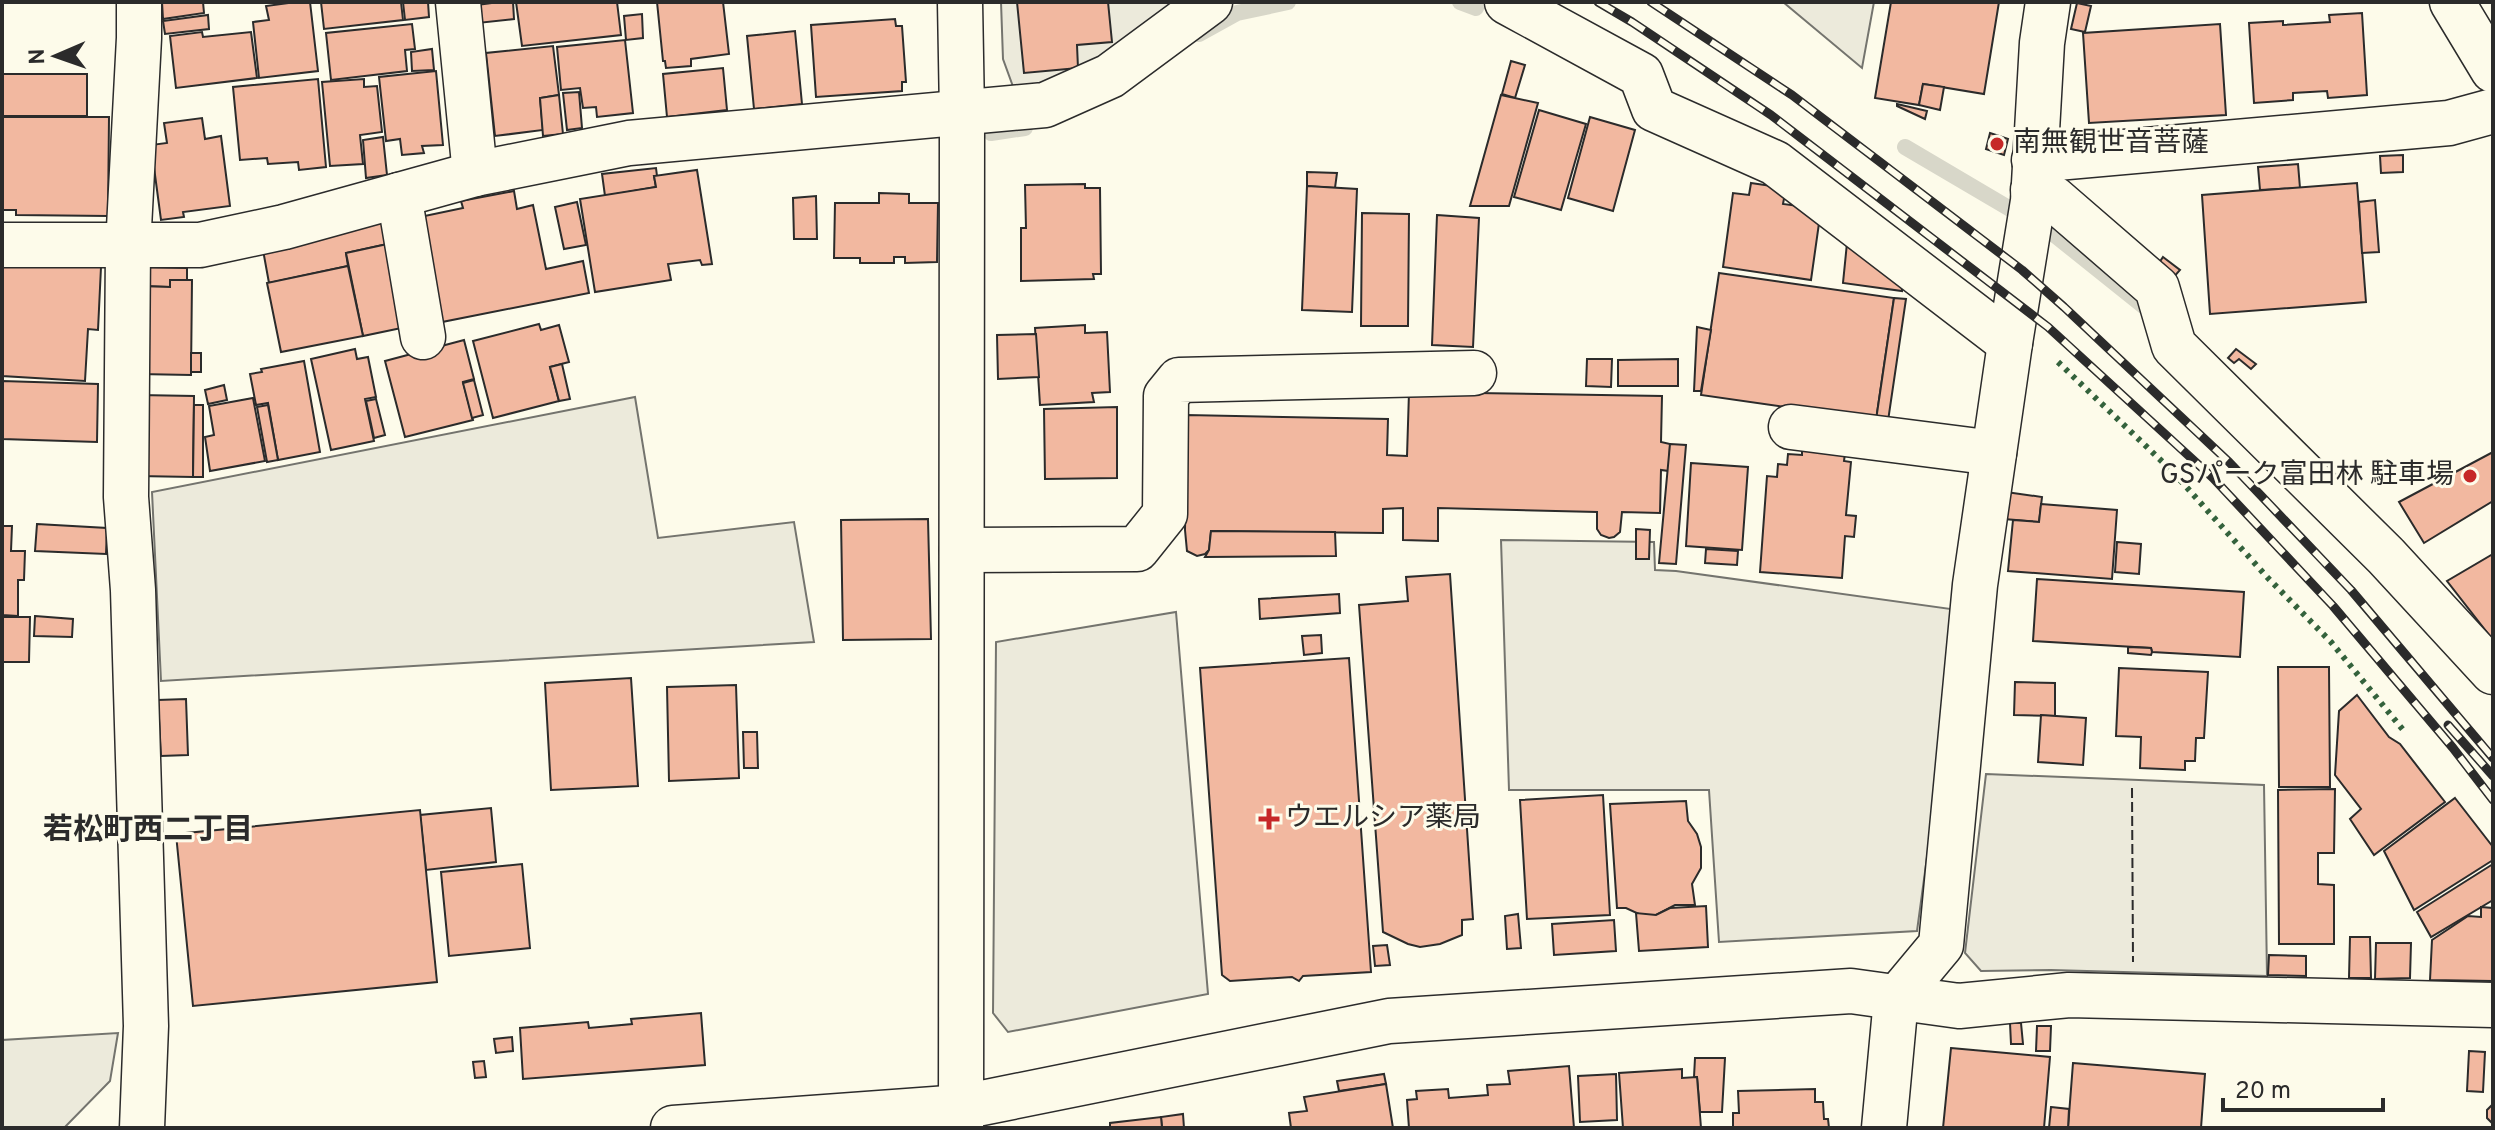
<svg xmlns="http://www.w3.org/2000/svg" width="2495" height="1130" font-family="Overpass,'Noto Sans JP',sans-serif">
<rect width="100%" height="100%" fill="#fdfbea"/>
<g fill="#eceadb" stroke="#74746e" stroke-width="2">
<path d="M1001,2H1177L1100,58L1073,72L1015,92L1003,59Z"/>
<path d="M1783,2H1874L1862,68Z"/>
<path d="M635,397L658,538L794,522L814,642L161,681L152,492Z"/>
<path d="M1501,540L1654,542L1655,570L1676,571L1951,609L1943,739L1917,931L1719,942L1709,790H1509Z"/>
<path d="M1176,612L1208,994L1008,1032L993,1013L996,642Z"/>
<path d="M1986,774L2264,785L2267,976L2051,970L1981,971L1965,953Z"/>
<path d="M118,1033L110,1081L64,1128H2V1040Z"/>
</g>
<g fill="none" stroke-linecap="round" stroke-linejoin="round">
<g stroke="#d8d7c9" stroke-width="16">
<path d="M1460,2L1476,8"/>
<path d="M1199,34L1237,13L1288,2"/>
<path d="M991,133L1025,128"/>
<path d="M1905,147L2056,236L2146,308"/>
</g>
</g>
<g fill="#f2b8a0" stroke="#2b2b2b" stroke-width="2">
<path d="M162,2H203L204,13L163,19Z"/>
<path d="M296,2H310L318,71L259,78L253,22L269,20L266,6Z"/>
<path d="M321,2H401L403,20L324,29Z"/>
<path d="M403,2H428L429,17L405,20Z"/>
<path d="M499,2H513L514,19L478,23L477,5Z"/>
<path d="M516,2H617L621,35L522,46Z"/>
<path d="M657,2H723L729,54L691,59V66L666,68L665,61H663Z"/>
<path d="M1017,2H1108L1112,42L1077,45L1078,68L1024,73Z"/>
<path d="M1891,2H1999L1984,94L1923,84L1919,105L1875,98Z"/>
<path d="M2077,3L2091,6L2085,32L2071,29Z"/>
<path d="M2362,13L2367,95L2328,98L2327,91L2293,93V100L2254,103L2249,23L2283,21V25L2330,22L2329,15Z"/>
<path d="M642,14L643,38L626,40L624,16Z"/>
<path d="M208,15L209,29L165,34L163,21Z"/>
<path d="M895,19L896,26H902L906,82H902V91L816,97L811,25Z"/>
<path d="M412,24L415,49L405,50L407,71L331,80L326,33Z"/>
<path d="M2220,24L2226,115L2089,123L2083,33Z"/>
<path d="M795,31L802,104L754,109L747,36Z"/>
<path d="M202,32L203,37L251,32L257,78L176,88L170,36Z"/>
<path d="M625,40L633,113L597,117L596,107L583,108L580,88L561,90L557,47Z"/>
<path d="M553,46L559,95L540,98L543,130L495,136L486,53Z"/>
<path d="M432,49L434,70L412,71L411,52Z"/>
<path d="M1511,61L1525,65L1515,98L1502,94Z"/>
<path d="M723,68L727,110L667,117L663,74Z"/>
<path d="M436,71L443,145L422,146L424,153L402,155L400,139L386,141L379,77Z"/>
<rect x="2" y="74" width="85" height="42"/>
<path d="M318,79L326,167L299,170L298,162L268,164L267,158L240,160L233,87Z"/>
<path d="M364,79V87L377,86L382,132L360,135L363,164L330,166L322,82Z"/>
<path d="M1923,84L1944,87L1940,110L1919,105Z"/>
<path d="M579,92L582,128L567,130L563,93Z"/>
<path d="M559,95L563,134L543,136L540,98Z"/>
<path d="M1501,95L1538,103L1509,206H1470Z"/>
<path d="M1897,104L1927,111L1925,119L1897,106Z"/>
<path d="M1539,110L1586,124L1561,210L1514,197Z"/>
<path d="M2,117H109L108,216L16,215V210H2Z"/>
<path d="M1590,117L1635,130L1613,211L1568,198Z"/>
<path d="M202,118L205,139L221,136L230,206L183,212L184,217L161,220L151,145L167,143L164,123Z"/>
<path d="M1990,133L2008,139L2004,155L1986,149Z"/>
<path d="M383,137L387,175L366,178L363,140Z"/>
<path d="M2403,155V172L2381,173L2380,156Z"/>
<path d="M2298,164L2300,188L2260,190L2258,167Z"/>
<path d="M656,168L657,176H654L656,187L605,196L602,174Z"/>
<path d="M697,170L712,264L702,265L700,260L668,264L671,280L595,292L580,199L656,187L654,176Z"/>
<path d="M1307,172L1337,173L1335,188L1307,186Z"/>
<path d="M1751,183L1786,188L1783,204L1821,209L1811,280L1723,267L1733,193L1749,195Z"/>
<path d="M2357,183L2366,302L2210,314L2202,195Z"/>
<path d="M1085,184V188H1100L1101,274H1093L1094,279L1021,281V228H1026L1025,185Z"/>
<path d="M1307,186L1357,189L1352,312L1302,310Z"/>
<path d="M514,191L517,209L533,205L546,269L583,261L589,293L437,323L415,218L463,208L461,201Z"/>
<path d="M879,193L909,194V203H938L937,262L905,263V257H894V263H860V258H834L835,203H879Z"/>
<path d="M816,196L817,239H794L793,198Z"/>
<path d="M2375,200L2379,252L2362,253L2359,202Z"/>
<path d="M577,202L586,245L564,249L555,207Z"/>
<path d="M1362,213L1409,214L1408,326H1361Z"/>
<path d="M1437,215L1479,218L1473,347L1432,345Z"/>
<path d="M387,221L392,243L346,253L348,266L269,283L263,250Z"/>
<path d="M1848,233L1903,274L1902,291L1843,283Z"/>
<path d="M392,243L411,326L363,336L346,253Z"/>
<path d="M2163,257L2180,270L2173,278L2157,266Z"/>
<path d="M2,261L101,267L98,330L88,329L85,381L2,376Z"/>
<path d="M348,266L363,336L281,352L267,283Z"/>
<path d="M143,267L187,268V280H170V287L142,286Z"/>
<path d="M1719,273L1894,298L1876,420L1701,395Z"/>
<path d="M170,280H192L191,375L139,374V286L170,287Z"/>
<path d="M1894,298L1906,299L1888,421L1876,420Z"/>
<path d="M539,324L541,330L559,325L569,362L550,367L559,401L493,418L473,341Z"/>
<path d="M1085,325V333L1107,332L1110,392L1092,393L1094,402L1040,405L1035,328Z"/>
<path d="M1697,327L1711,330L1701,391H1694Z"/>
<path d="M1036,334L1039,377L998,379L997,335Z"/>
<path d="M464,340L474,379L463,382L473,420L405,437L385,361Z"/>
<path d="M355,349L357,359L368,357L376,397L365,399L374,441L331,450L311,359Z"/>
<path d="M2236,349L2256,364L2251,369L2239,359L2234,363L2228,358Z"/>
<rect x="191" y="353" width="10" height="19"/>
<path d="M1587,359H1612L1611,387L1586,386Z"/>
<path d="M1678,359V386H1618V360Z"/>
<path d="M304,361L320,452L278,460L268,403L256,405L250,374L262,372L261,369Z"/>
<path d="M562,364L570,399L559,401L550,367Z"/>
<path d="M474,380L483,415L472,418L463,383Z"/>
<path d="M2,381L98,384L97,442L2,439Z"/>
<path d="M224,385L227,400L208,404L205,390Z"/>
<path d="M1409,392L1662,396L1661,442L1670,444L1669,471L1661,470L1660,513L1622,512L1620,532L1614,537L1609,538L1601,535L1597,529V512L1438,508V541L1403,540V508L1383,509V533L1211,531L1209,550L1205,554L1197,556L1187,551L1185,530L1187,415L1388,419L1387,455L1407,456Z"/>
<path d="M139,395L194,396L193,477L138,476Z"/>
<path d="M253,398L265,461L210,471L205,437L214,435L209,406Z"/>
<path d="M376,399L385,435L374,438L366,401Z"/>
<path d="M194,405H203V477H193Z"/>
<path d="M268,405L278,460L267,462L257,407Z"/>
<path d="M1117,407V478L1045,479L1044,409Z"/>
<path d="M1802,443L1846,446L1844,461L1851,462L1846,515L1856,516L1854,537L1845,536L1842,578L1760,572L1767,476L1777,477L1778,464L1787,465L1788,454L1802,455Z"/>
<path d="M1670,444L1686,445L1676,564L1659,563Z"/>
<path d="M2493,452V501L2424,543L2399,502Z"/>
<path d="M1691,463L1748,467L1742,550L1686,546Z"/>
<path d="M2006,492L2042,497L2039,522L2004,519Z"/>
<path d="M2041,504L2117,510L2112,579L2008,571L2013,520L2039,522Z"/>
<path d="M928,519L931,639L843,640L841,520Z"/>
<path d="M37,524L107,528L106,554L35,551Z"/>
<path d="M2,526H12L11,551H25L24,580H18V616L2,615Z"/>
<path d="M1636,529L1650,530L1649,559H1636Z"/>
<path d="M1211,531L1335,532L1336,556L1205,557L1209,550Z"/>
<path d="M2117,542L2141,544L2139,574L2115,572Z"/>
<path d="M1706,549L1738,551L1737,565L1705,563Z"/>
<path d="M2493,554V640L2447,581Z"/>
<path d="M1450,574L1473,919L1462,920V935L1440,944L1420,947L1408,944L1383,932L1359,605L1408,601L1406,577Z"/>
<path d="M2037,579L2244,592L2240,657L2152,652L2151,648L2033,641Z"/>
<path d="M1339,594L1340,613L1260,619L1259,599Z"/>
<path d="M35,616L73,619L72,637L34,636Z"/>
<path d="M2,617H30L29,662H2Z"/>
<path d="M1321,635L1322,653L1304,655L1302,636Z"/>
<path d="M2128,647L2151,648L2152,652L2151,655L2128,653Z"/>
<path d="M1349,658L1371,972L1303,976L1299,981L1292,977L1230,981L1222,975L1200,668Z"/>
<path d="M2278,667H2329L2330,787H2279Z"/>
<path d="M2119,668L2208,672L2204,738H2196L2195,761H2185V770L2140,768L2141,737L2116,736Z"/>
<path d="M631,678L638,786L551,790L545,683Z"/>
<path d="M2015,682L2055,683V716L2014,715Z"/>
<path d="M736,685L739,778L669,781L667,687Z"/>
<path d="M2357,695L2389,737L2400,744L2445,802L2374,855L2350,819L2361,809L2335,775L2339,711Z"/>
<path d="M186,699L188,755L161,756L158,700Z"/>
<path d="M2041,715L2086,718L2083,765L2038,762Z"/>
<path d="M743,732H757L758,768H744Z"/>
<path d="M2335,789L2334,853H2318V884L2334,885V944H2279L2278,790Z"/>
<path d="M1603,795L1610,915L1527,919L1520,800Z"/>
<path d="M2455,798L2493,847V860L2414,910L2384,851Z"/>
<path d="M1686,801L1688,821L1697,834L1701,847V868L1692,884L1695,905H1675L1656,915H1641L1626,908H1617L1610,804Z"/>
<path d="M491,808L496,862L426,870L420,815Z"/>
<path d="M420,810L437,982L193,1006L176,834Z"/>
<path d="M522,864L530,948L449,956L441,872Z"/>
<path d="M2493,864V900L2431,937L2417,912Z"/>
<path d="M1706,906L1708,947L1639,951L1636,913L1656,915L1670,908Z"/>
<path d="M2481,907L2493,908V981L2430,980L2432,940L2468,916L2481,917Z"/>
<path d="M1518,914L1521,948L1507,949L1505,916Z"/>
<path d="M1614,920L1616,951L1554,955L1552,924Z"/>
<path d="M2350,937H2370L2371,978H2349Z"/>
<path d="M2376,943H2411L2410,978L2375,979Z"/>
<path d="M1387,945L1390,965L1375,966L1373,946Z"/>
<path d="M2269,955L2306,956V976L2268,975Z"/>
<path d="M701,1013L705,1065L523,1079L520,1028L588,1022L589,1028L632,1024L631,1019Z"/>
<path d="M2010,1023H2021L2023,1044H2011Z"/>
<path d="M2037,1026H2051L2050,1051H2036Z"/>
<path d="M512,1037L513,1051L496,1053L494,1039Z"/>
<path d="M1951,1048L2050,1057L2044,1128H1943Z"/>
<path d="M2469,1051L2485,1052L2483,1092L2467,1091Z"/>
<path d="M1695,1058H1725L1722,1112H1700L1697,1077H1694Z"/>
<path d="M484,1061L486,1077L475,1078L473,1062Z"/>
<path d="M2073,1063L2205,1074L2201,1128H2068Z"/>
<path d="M1569,1066L1574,1128H1409L1407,1100L1417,1099L1416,1091L1448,1089L1449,1098L1488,1095L1487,1085L1510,1084L1508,1071Z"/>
<path d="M1682,1069V1078L1697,1077L1701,1128H1623L1619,1073Z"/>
<path d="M1384,1074L1386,1084L1339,1091L1337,1081Z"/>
<path d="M1616,1074L1617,1120L1580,1122L1578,1076Z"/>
<path d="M1386,1084L1393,1128H1291L1289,1113L1307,1111L1304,1097Z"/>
<path d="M1815,1089V1102H1823L1824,1119H1828L1829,1128H1733V1113H1739L1738,1091Z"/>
<path d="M2493,1104V1124L2487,1118V1110Z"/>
<path d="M2051,1107L2069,1109L2068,1128H2049Z"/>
<path d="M1183,1114L1184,1128H1162L1161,1117Z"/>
<path d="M1161,1117L1162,1128H1110V1123Z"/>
</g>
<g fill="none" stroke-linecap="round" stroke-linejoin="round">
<g stroke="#2b2b2b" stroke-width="47">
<g id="minor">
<path d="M139,2V38L128,247L126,497L133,590L146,1026L142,1128"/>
<path d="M458,2L475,174"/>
<path d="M960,2L962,113L961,1128"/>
<path d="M1507,2L1641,75L1654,109L1775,163L2010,343"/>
<path d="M2034,160L2449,123L2493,111"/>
<path d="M2033,190L2053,198L2157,288L2174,346L2386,556L2493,672"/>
<path d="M399,195L423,337"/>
<path d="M2,245H200L284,227L475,174L629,143L1045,105L1110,76L1210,2"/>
<path d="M1791,427L1994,453"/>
<path d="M962,550L1137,549L1165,514L1166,396L1179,380L1474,373"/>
<path d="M673,1128L962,1107L1389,1021L1851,991L1959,1006L2069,995L2493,1005"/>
<path d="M1884,1128L1896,999L1941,945L1975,585L2010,343L2033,201L2042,43L2048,2"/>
</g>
</g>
<g stroke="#2b2b2b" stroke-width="47">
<path id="highway" d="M2452,2L2493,70"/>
</g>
<use href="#minor" stroke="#fdfbea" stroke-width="44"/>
<use href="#highway" stroke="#fdfbea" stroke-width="44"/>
<g stroke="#2b2b2b" stroke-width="9">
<g id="rail">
<path d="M1598,2L1632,22L1771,115L2048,327L2213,478L2333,606L2453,748L2493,800"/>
<path d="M1651,2L1792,95L2022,270L2064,307L2229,462L2351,590L2493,758"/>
<path d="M2448,725L2493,776"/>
</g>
</g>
<use href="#rail" stroke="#fdfbea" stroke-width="6" stroke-dasharray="18" stroke-linecap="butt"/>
<path stroke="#34623c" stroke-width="6" stroke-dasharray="4 6" stroke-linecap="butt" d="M2058,362L2172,471L2267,577L2331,642L2404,731"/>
<path stroke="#2b2b2b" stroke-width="2" stroke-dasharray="10 4" stroke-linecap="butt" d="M2132,788L2133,962"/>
</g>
<g fill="#c62828" stroke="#fdfbea" stroke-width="3">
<circle cx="1997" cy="144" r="8"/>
<circle cx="2470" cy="476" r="8"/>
<path d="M1265 807h8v8h8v8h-8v8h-8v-8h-8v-8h8z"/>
</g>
<g text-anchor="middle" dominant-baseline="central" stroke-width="6" stroke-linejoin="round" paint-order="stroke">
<g font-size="28" fill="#2b2b2b" stroke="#fdfbea" text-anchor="start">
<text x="2013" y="144">南無観世音菩薩</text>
<text x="2454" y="476" text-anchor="end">GSパーク富田林 駐車場</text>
<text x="1285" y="819">ウエルシア薬局</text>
</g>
<g font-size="30" font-weight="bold" fill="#2b2b2b" stroke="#fdfbea">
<text x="148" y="831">若松町西二丁目</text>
</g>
</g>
<rect width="2495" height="1130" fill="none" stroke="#2b2b2b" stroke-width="8"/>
<g transform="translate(56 56) rotate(268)" stroke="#fdfbea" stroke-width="6" paint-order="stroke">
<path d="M0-6L14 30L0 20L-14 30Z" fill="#2b2b2b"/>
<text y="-12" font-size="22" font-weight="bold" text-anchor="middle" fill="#2b2b2b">N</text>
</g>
<path d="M2223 1098v12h160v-12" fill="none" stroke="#2b2b2b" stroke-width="4"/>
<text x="2235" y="1098" font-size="24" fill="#2b2b2b" stroke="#fdfbea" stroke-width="6" paint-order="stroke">20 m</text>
</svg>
